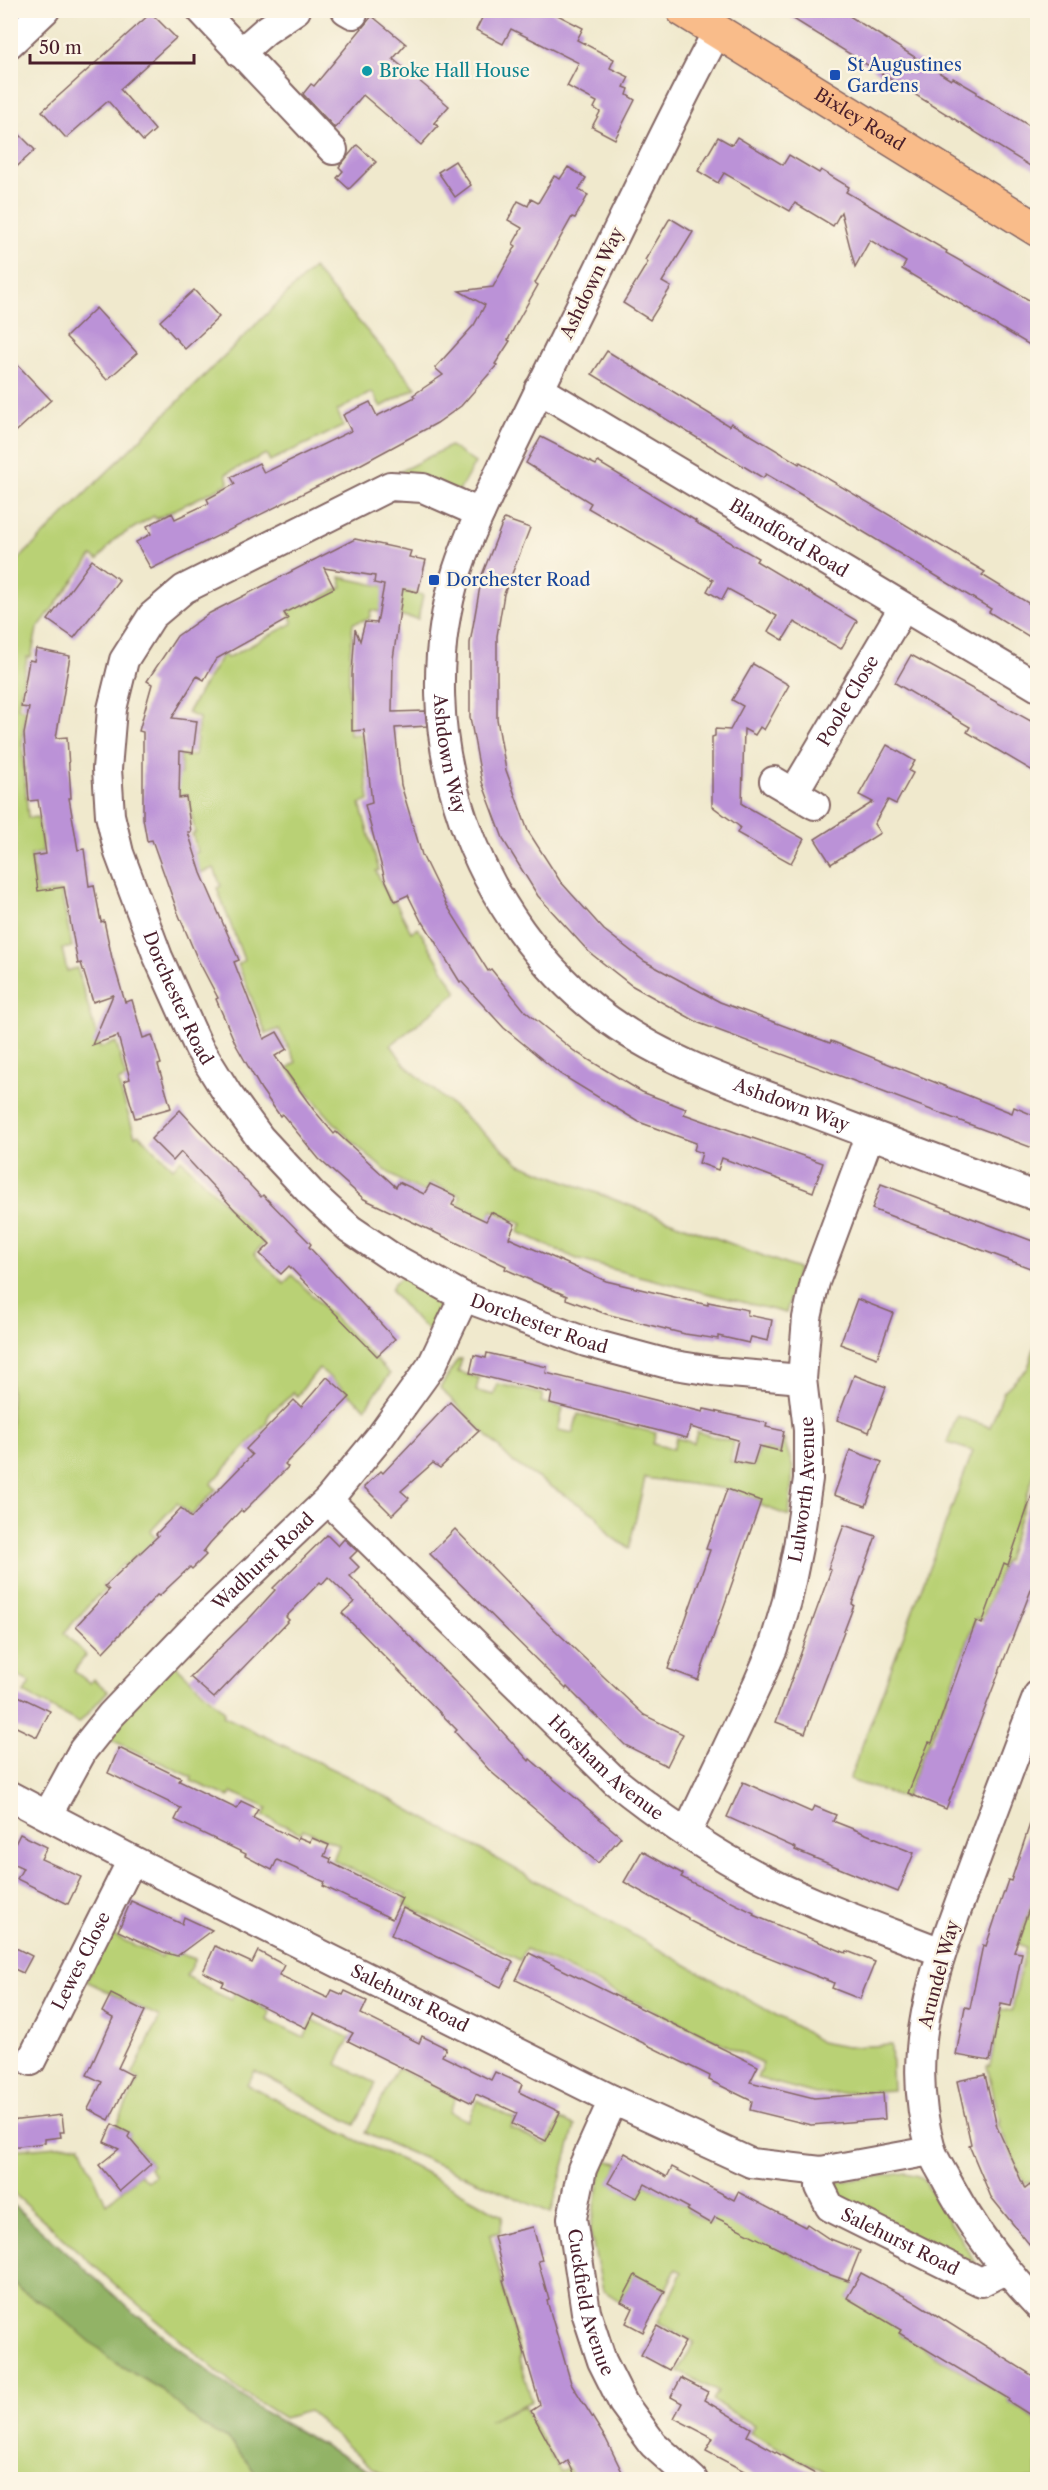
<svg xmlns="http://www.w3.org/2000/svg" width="1048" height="2490" font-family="'Libre Caslon Text',serif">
<rect width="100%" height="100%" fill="#fcf5e5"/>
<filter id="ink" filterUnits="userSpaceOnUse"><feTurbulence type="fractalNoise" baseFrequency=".0167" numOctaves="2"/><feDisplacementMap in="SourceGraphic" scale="12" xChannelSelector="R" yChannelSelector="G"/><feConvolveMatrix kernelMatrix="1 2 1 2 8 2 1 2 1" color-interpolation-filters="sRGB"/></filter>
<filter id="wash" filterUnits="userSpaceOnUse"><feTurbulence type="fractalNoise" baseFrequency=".008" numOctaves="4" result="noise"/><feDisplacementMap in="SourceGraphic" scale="24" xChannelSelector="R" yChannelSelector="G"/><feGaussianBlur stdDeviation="1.35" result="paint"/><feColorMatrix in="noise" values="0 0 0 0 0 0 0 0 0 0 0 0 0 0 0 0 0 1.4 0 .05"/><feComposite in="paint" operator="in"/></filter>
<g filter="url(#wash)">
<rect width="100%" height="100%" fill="#f0e9cd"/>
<g fill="#b9d175" stroke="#827850" stroke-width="1.5">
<path d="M313,268L416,388L381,407L372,392L337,411L344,426L270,461L266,454L226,474L229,483L156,519L154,516L115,539L98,560L92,556L37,629L31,657H27L18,708L25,710L22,744L28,818L38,817L43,852L31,855L37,894L61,891L72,947L62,949L67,971L77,968L100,1048L116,1042L126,1078L118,1082L135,1136L139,1134L173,1168L181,1159L264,1243L254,1254L284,1283L292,1275L390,1374L365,1408L319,1368L297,1396L293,1392C284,1406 266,1409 267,1423L211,1484L216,1489L191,1516L177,1503L150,1532L157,1539L142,1554L139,1552L125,1566L123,1564L102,1586L105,1590L99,1596L98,1595L64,1633L86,1655L74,1671L90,1683L93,1679L108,1691L79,1723L24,1693L30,1682L11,1673V567Z"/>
<path d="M450,446L475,463L459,491L395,474Z"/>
<path d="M340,577L423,595L418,619L371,610L369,619L353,623L349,665V735L361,734L369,801L360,804L379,870L376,871L391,903L395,901L411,932L418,928L457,992L391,1045L405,1065L520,1164L798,1269L786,1313L615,1270L577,1259L518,1232L522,1224L492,1210L488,1219L458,1204L461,1196L433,1183L429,1184L425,1192C416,1188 405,1184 396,1178C354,1149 319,1107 288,1068L296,1062L279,1029L266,1034L238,964L244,960L217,888L221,886L214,868L197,874L192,854L198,852L192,834L195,833L188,795H175V775L181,774V755L195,756L199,718L187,713L223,654L227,658L293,623L285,606L300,597L305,606L342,587Z"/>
<path d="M405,1275C430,1292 451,1301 432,1333L416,1320L391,1291L394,1283Z"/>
<path d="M1037,1339V1465L1006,1561H1004L982,1620L976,1618L931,1740H929L905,1798L849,1780L973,1451L947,1443L957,1416L990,1427L1004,1391L1028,1368Z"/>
<path d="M458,1359H462L458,1372L479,1378L476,1391L494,1395L497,1384L543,1394L541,1402L563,1408L558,1430L573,1433L578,1414L656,1433L653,1444L673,1449L676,1438L694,1443L697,1432L734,1442L730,1462L754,1467L760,1448L780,1452L784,1439L793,1468L789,1516L760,1505L761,1501L727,1489L645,1478L629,1548L611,1537L596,1515L514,1463L440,1388Z"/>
<path d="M172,1662L225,1712L223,1716L367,1786L799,2028L820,2042L847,2047L891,2045L893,2090L816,2094L757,2078L763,2063L526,1949L520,1960L403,1904L407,1895L333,1860L339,1845L303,1829L301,1833L263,1816L267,1808L232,1792L229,1797L191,1781L192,1777L107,1738Z"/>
<path d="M1037,1889V2190L1030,2181L1025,2184L998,2123L1000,2122L987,2066H990L1001,2009L1012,2011L1026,1947L1018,1944Z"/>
<path d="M109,1934L162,1957L166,1949L195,1959L186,1976L196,1981V1983L231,2000L241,1979L268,1993L261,2007L270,2012L267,2020L304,2038L313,2020L350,2038L337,2064L376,2083L355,2125L255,2071L247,2085L354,2139L412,2165L503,2216L500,2232L490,2235L521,2358L519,2359L532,2401L489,2420L524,2406L560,2472L568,2467L575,2479H392L372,2469L309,2411L284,2418L239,2390L120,2289L11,2191V2150L80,2144L106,2204L140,2174L147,2181L155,2175L149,2168L152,2165L128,2137L130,2133L116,2126L139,2079L132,2075L160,2017L86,1981Z"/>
<path d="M397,2068L456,2097L449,2112L468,2121L477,2100L514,2119L511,2128L546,2145L560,2120L575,2126L551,2213L365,2133Z"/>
<path d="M604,2160L619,2163L609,2183L637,2198L645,2184L686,2206L689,2207L687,2211L710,2224L716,2216L825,2272L855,2284L847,2298L895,2326L903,2327L899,2333L947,2363L1003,2395L1009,2399L1008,2401L1037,2420V2479H837L750,2433L754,2425L713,2401L718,2392L678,2371L694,2342L658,2322L682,2272L676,2269L665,2291L635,2276L621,2302L603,2290L590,2231Z"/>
<path d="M906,2173L918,2176L925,2182L977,2265L833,2197L830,2183Z"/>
<path d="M10,2203L133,2312L222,2382L264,2412L383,2479H11Z"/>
</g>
<path fill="#92b366" stroke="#6e6948" stroke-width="1.5" d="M11,2203L133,2312L222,2382L264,2412L383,2479H276L254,2471L228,2439L201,2425L162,2390L114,2362L52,2309L22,2291L11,2279Z"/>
<g id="blocks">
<g fill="#bb92d7">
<path d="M473,10H548L583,28L577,40L614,59L610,68L629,77L624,87L629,89L627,95L635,100L615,139L592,127L600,112L594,108L597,102L567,86L579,63L511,29L503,44L476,30L483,16Z"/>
<path d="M779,10H840L951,80L953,78L977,92V94L1038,131V171Z"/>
<path d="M151,13L176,38L120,89L155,130L143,141L108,101L66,138L42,111Z"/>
<path d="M372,16L406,44L393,59L449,106L434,123L438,126L421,145L363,95L335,128L303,94L311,84L314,86Z"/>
<path d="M10,125L35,150L10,173Z"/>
<path d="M718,137L732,145L737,137L783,165L789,155L819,173L821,170L849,187L846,192L947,251L946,253L1038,305V350L902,269L906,262L870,240L855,267L841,212L833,226L795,203L790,211L724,173L718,183L698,171Z"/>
<path d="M357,145L376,162L349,189L337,178L343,171L339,167Z"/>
<path d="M455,161L471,185L455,197L438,172Z"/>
<path d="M568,167L586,178L579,190L588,195L575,218L572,217L535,283L538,285L516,324L508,340L510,341L495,364L497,365L461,406L437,423L354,468L151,569L136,542L151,534L147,526L172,513L175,519L209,503L207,499L235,484L231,477L259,463L264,473L351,431L343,415L370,402L377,416L415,397L413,395L443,375L435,368L474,325L485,305L459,291L493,287L516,246L513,244L522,228L508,220L518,201L528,206L531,199L538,203L554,176L560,179Z"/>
<path d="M670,218L693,232L662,282L671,287L650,320L623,303L648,262L645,260Z"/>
<path d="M194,290L219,317L185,349L160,321Z"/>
<path d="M96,308L137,353L107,380L66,337Z"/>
<path d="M607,351L729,426L731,423L799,464L800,462L985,572L982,575L1038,609V642L989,612L991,609L834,514L766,474L763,478L592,374Z"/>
<path d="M10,357L51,400L10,437Z"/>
<path d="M541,437L596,465L598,462L696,521L695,522L758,558L756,561L857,621L841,649L794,622L783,640L768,631L777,616L728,589L722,600L707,591L713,580L588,508L591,503L526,463Z"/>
<path d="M504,519L530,528L504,594L497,636V719L506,770L528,831L560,881L604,930L644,961L720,1002L830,1043L831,1041L1012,1113L1014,1107L1038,1117V1150L699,1023L631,985L589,952L538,896L504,841L482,782L470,717V643L482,575Z"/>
<path d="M355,539L411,551L409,557L426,560L418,592L403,589L393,659L392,712L425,711L427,726L395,728L401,785L422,855L446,904L488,971L491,969L525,1011L574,1051L642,1092L686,1109L684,1114L823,1163L813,1192L722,1158L718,1170L699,1163L702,1153L694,1150L696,1143L639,1122L560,1074L504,1028L461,981L460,982L423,922L422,923L408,895L395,901L385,879L365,805L372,803L364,730L352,731V674L355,629L360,641L365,622L377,623L384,585L374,583L375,576L324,568L334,588L284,613L288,619L216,659L204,680L197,676L172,718L197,721L193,753L180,751L179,798L186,797L191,832H188L201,873L239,960L234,962L264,1039L277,1032L287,1049L275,1056L313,1109L334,1134L336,1132L396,1187L399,1182L424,1194L430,1184L456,1196L452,1205L486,1221L491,1212L515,1224L509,1238L606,1281L708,1305V1302L748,1310L747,1315L772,1320L768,1341L751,1337L749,1343L718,1336V1339L685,1334L606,1314L566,1299L567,1296L505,1269L506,1266L364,1199L319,1159L282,1114L280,1116L261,1089L236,1045L216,999L218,998L197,958L178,913L152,840L147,841L143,818V732L139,731L152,684L147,681L177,636L210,613Z"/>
<path d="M92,560L119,580L74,638L48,620Z"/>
<path d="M36,649L70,656L56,738L67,737L71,798H69L78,850L84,849L89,886L94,885L101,922L104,921L112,958L125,1002L132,1000L143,1038L152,1035L161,1064L158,1065L171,1108L135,1118L124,1081L130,1079L118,1036L92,1045L113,995L93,1002L81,963L78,964L64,887L38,891L33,856L46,854L38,800L29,801L24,734L29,708L21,707L29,660L34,661Z"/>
<path d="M911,655L1038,725V774L967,732L970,727L895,683Z"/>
<path d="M753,664L789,685L764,730L760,727L755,735L744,729L742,804L804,839L791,863L737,833L740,827L712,806V737L715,736V729L730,730L743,706L732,700Z"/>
<path d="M887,745L915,761L909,771L913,773L896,804L888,800L874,824L880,833L831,864L815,839L873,802L859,795Z"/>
<path d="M180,1110L261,1197L263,1195L311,1244L309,1247L395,1339L377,1356L289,1266L281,1274L260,1254L270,1244L235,1210L181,1152L173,1161L151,1139Z"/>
<path d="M881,1184L1038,1243V1271L872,1209Z"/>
<path d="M857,1299L893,1313L877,1358L840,1344Z"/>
<path d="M487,1353L547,1367L546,1373L655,1400L703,1412L704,1409L767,1423L766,1427L784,1431L780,1451L759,1446L753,1465L733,1461L738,1440L690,1427L687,1438L550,1403L552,1393L470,1373L474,1355L486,1358Z"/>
<path d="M854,1375L886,1387L869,1432L837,1420Z"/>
<path d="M327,1377L350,1397L285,1464L288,1467L243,1512L241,1510L210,1543L203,1552L206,1555L192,1569L190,1567L159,1596L157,1595L103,1652L76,1626L109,1590L105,1586L158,1536L156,1534L181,1508L191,1518L252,1455L246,1449L294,1400L301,1407Z"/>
<path d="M450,1402L479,1431L440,1468L433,1463L401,1491L409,1498L392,1515L364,1487L381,1471L383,1473Z"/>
<path d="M850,1450L882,1462L866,1506L834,1495Z"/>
<path d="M727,1489L761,1501L698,1680L668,1669L710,1550L706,1549Z"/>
<path d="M1034,1489H1038V1572L946,1809L908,1793L929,1742L932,1743L976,1621L982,1624L1004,1563L1008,1565Z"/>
<path d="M844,1525L876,1536L852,1604L854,1605L805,1733L776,1722L831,1570L828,1569Z"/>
<path d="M455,1529L539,1615L644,1715L683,1734L667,1766L625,1745L567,1687L566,1689L430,1554Z"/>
<path d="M327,1535L338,1546L344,1539L357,1551L350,1558L359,1567L350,1576L478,1705L529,1761L530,1759L621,1837L598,1863L490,1771L455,1732L457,1730L342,1613L354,1602L328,1577L322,1584L320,1582L286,1617L289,1620L214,1698L190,1677L247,1621L275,1590L273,1588Z"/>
<path d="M10,1692L50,1711L37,1737L10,1724Z"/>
<path d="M119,1748L181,1778L179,1781L237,1809L241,1801L258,1809L253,1818L297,1840L298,1837L310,1842L312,1838L329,1845L324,1856L331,1859L330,1862L402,1898L392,1919L323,1886L325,1882L277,1860L272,1870L245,1856L246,1854L175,1820L181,1808L108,1773Z"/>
<path d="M743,1782L811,1812L814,1806L836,1815L833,1821L914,1853L898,1892L795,1850L796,1848L727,1817Z"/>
<path d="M1034,1812L1038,1813V1883L1014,1952L1022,1953L1011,2006L1001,2004L990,2061L956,2055L965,2007L970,2008L983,1945L986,1946L1008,1880L1011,1881Z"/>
<path d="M20,1834L47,1847L41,1859L81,1877L68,1904L17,1879L23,1868L10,1862V1854Z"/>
<path d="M642,1851L683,1874L681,1877L754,1913L753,1915L846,1953L847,1951L875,1962L860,1999L832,1988L834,1983L738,1945L688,1920V1918L624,1882Z"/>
<path d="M131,1901L182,1924L184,1917L212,1930L177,1956L163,1952L118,1931Z"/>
<path d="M403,1908L513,1962L501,1987L391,1935Z"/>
<path d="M10,1945L32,1956L23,1973L10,1967Z"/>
<path d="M215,1946L252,1963L258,1951L284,1965L279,1975L328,1998L332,1990L343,1995L345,1991L367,2001L361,2014L419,2043L422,2036L446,2048L442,2056L491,2080L495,2072L522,2084L519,2092L560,2112L546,2141L512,2124L517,2113L476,2094L472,2103L348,2041L353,2033L313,2014L306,2028L222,1986L224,1982L203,1972Z"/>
<path d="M529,1953L758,2066L750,2082L814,2098L883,2093L885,2119L811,2125L750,2110L752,2101L709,2080L710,2076L516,1980Z"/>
<path d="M111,1994L145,2011L118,2068L132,2075L109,2120L88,2109L102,2082L87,2075L113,2018L102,2012Z"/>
<path d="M985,2075L997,2127L1025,2189L1030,2185L1038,2195V2255L991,2197L969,2145L971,2144L957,2081Z"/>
<path d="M62,2115L64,2132H60L61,2137L45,2139V2143L10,2147V2121Z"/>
<path d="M112,2124L130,2133L128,2137L151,2164L120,2191L99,2165L119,2149L104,2142Z"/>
<path d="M625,2153L667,2177L672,2167L734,2200L738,2192L805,2227L807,2224L828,2238L860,2251L848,2281L814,2269L784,2250L783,2251L715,2217L711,2224L687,2210L689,2208L645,2184L637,2198L608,2183Z"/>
<path d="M533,2227L542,2260L538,2261L549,2300L547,2301L571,2383L606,2439L626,2480H577L568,2461L561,2466L531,2411L540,2405L503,2280H505L494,2236Z"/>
<path d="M861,2273L917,2303L1038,2379V2420L1008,2401L1009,2399L899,2333L901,2330L847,2298Z"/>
<path d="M635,2275L665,2291L643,2332L626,2323L633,2308L621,2302Z"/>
<path d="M657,2326L685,2342L669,2370L641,2355Z"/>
<path d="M681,2378L708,2392L704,2400L751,2428L747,2436L826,2480H761L706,2451L713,2438L674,2418L682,2403L671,2397Z"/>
</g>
</g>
</g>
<g filter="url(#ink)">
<use href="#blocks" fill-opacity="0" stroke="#846664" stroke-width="1.5"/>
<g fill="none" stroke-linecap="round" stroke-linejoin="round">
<g stroke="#846664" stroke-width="32">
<g id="minor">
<path d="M201,10L333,150"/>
<path d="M346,10L353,14"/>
<path id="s1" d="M717,32C666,127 621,225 573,321C550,368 527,416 504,463C487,498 469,534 457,571C406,734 473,920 609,1020C669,1063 740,1086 809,1111C885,1140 961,1168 1038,1197"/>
<path d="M10,43L45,10"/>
<path d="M240,53L265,31L296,10"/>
<path id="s2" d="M539,389L1038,687"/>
<path id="s3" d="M480,513L423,488L390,486L184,589L152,616L124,660L112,709L107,769L110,815L119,853L158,957L199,1048L227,1093L260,1138L312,1194L350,1229L390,1256L464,1297L586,1342L668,1364L719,1372L802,1379"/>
<path d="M774,781L815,805"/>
<path id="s4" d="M794,792L903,608"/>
<path id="s5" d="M328,1500L615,1781C655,1813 698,1843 743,1868C805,1903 875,1926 941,1952"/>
<path d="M1038,1695C1016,1751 995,1808 974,1864C938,1961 901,2045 931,2149C934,2160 942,2171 947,2181C971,2227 1002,2267 1038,2305"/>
<path id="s6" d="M10,1796L132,1860L613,2100L727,2152L751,2163L821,2171L820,2187L830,2207L981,2282L1005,2270"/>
<path id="s7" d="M48,1814L83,1750L111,1715L200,1622L328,1500L380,1437L432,1365L464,1297"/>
<path id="s8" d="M687,1833L757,1685L773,1648L787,1601L798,1547L808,1479V1430L802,1379L807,1318L815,1282L870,1134"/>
<path id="s9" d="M31,2061L132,1860"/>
<path id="s10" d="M613,2100L582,2169L572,2218L586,2312L602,2361L623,2403L653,2444L693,2480"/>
<path d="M821,2171L931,2151"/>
</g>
</g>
<g stroke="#846664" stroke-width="36">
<g id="major">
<path id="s11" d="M683,10L1038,230"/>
</g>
</g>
<use href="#minor" stroke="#fff" stroke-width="28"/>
<use href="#major" stroke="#f9bc8a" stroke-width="33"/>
</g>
</g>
<circle fill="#0f9aa8" stroke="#fcf5e5" stroke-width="2" cx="367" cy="71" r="6"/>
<g fill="#1a4fb4" stroke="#fcf5e5" stroke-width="2">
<rect x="829" y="69" width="12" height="12" rx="3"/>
<rect x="428" y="574" width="12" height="12" rx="3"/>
</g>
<g text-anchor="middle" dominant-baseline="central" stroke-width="5" stroke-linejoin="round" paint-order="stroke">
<g font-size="18" fill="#164399" stroke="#fcf5e5" text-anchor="start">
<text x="847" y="65">St Augustines<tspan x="847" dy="21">Gardens</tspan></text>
<text x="446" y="580">Dorchester Road</text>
</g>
<g font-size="18" fill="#0d838f" stroke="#fcf5e5" text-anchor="start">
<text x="379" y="71">Broke Hall House</text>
</g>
<g font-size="18" fill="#4a1f2b" stroke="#fcf5e5">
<text stroke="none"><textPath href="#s11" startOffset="208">Bixley Road</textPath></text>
<text transform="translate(592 283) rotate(-64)">Ashdown Way</text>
<text stroke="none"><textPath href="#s2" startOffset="291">Blandford Road</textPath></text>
<text stroke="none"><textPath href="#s4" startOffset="106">Poole Close</textPath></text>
<text stroke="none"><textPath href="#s1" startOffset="784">Ashdown Way</textPath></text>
<text stroke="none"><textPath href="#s3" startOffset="772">Dorchester Road</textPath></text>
<text stroke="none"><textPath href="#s1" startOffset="1305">Ashdown Way</textPath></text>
<text stroke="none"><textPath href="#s3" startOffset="1276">Dorchester Road</textPath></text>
<text stroke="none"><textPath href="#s8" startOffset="366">Lulworth Avenue</textPath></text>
<text stroke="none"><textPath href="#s7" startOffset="334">Wadhurst Road</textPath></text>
<text stroke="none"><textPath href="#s5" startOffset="386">Horsham Avenue</textPath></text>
<text stroke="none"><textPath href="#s9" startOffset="112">Lewes Close</textPath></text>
<text transform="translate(939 1974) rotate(-75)">Arundel Way</text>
<text stroke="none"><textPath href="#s6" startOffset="448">Salehurst Road</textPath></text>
<text stroke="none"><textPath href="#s6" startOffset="1014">Salehurst Road</textPath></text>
<text stroke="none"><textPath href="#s10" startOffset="212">Cuckfield Avenue</textPath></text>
</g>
</g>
<rect width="1048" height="2490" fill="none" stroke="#fcf5e5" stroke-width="36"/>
<path d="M30 54v9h164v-9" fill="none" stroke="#4a1f2b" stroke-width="3"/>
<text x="39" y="54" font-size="18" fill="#4a1f2b" stroke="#fcf5e5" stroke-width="4.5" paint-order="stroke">50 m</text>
</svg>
